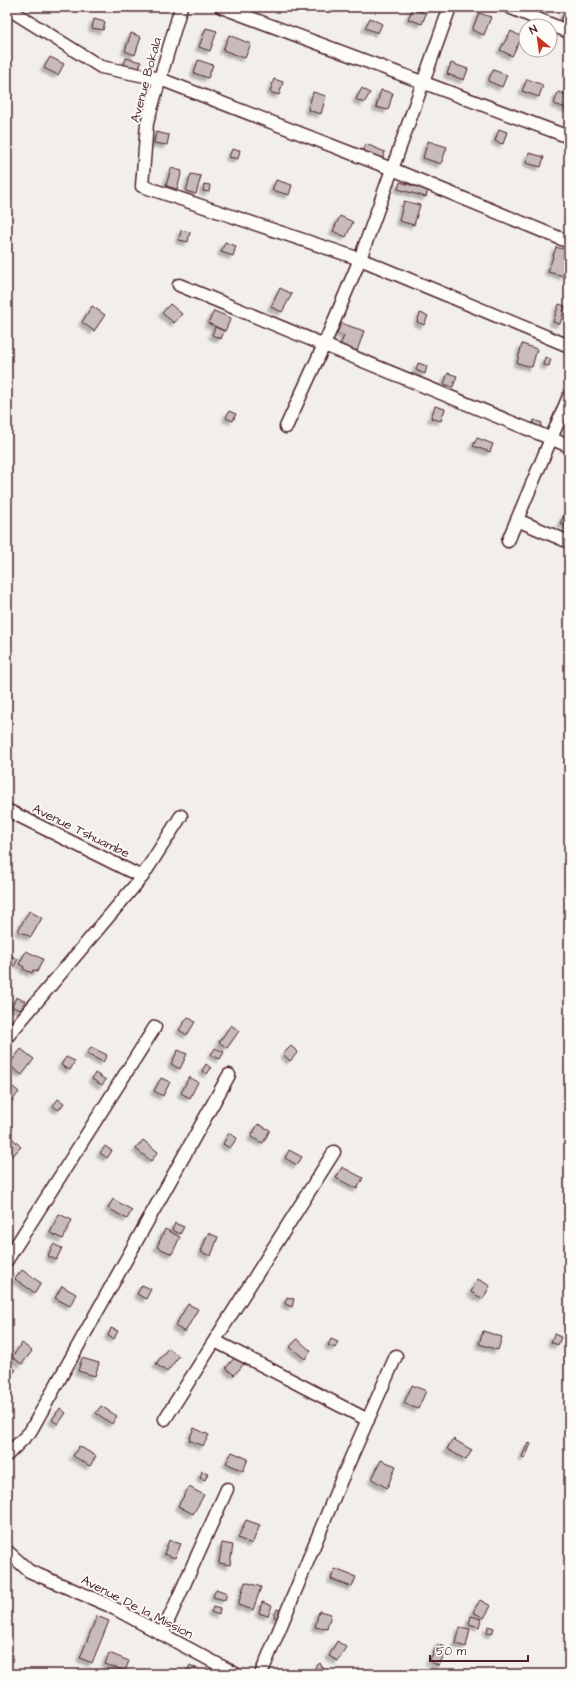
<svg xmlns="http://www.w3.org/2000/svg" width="576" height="1681" font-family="'Architects Daughter',sans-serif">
<defs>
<filter id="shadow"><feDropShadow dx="-3.5" dy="3.5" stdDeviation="1" flood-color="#0004"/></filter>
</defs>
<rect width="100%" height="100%" fill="#f2efeb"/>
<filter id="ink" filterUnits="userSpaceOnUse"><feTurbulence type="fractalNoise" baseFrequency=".025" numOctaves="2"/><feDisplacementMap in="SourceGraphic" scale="8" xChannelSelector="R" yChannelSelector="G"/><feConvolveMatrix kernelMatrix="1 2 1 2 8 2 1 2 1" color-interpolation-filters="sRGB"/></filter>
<g filter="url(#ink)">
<g fill="#c8bbbb" stroke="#4a1f2b" filter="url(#shadow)">
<path d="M567,7H569V25L560,22Z"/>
<path d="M413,8L426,14L422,24L408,19Z"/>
<path d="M479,13L491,17L484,35L472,30Z"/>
<path d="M370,18L382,24L378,33L365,28Z"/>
<path d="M94,19L105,22L103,30L92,28Z"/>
<path d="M206,28L217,31L210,51L199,47Z"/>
<path d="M511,31L522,37L512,56L500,50Z"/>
<path d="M131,33L141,37L135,55L125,51Z"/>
<path d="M229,35L251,44L245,58L223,50Z"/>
<path d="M50,57L64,64L58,75L44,68Z"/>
<path d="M126,58L141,62L138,73L123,68Z"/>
<path d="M198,60L213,65L208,78L194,73Z"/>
<path d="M451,63L468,69L464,80L447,74Z"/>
<path d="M493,70L507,75L502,87L488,81Z"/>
<path d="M274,79L283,82L279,95L270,92Z"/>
<path d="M527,79L543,85L539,97L522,91Z"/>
<path d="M362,88L370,93L364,103L356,99Z"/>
<path d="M381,90L393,93L388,110L376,107Z"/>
<path d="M313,92L326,96L321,114L308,110Z"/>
<path d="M558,92L569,95V109L554,104Z"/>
<path d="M499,129L507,132L503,144L495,141Z"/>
<path d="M156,132L169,135L167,145L154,143Z"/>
<path d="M428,141L447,147L441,164L423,158Z"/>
<path d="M366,144L385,152L382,160L363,152Z"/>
<path d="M232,149L240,150L238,159L229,157Z"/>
<path d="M529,153L544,157L541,167L526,163Z"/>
<path d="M171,168L182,171L177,189L166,186Z"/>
<path d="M191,174L201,176L196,194L186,191Z"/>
<path d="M276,180L292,185L289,195L272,190Z"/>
<path d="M400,182L428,190L426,197L398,189Z"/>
<path d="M204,184L210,185L209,192L203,191Z"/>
<path d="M404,201L420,205L414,225L399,221Z"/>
<path d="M340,216L353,222L346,237L333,231Z"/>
<path d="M181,230L190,232L188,242L179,240Z"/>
<path d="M225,242L236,246L233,256L221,252Z"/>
<path d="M556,247L569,251V259L564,276L548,272Z"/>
<path d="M280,288L292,294L282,312L271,307Z"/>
<path d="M170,304L182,314L174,323L162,313Z"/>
<path d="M559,304L565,306L560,324L553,322Z"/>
<path d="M92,306L105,315L94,331L82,322Z"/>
<path d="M214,311L231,318L225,331L208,323Z"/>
<path d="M420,313L428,316L424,325L417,322Z"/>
<path d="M341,323L364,331L356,354L339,348L344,336L337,333Z"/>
<path d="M215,327L224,331L221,339L212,335Z"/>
<path d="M522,344L537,349L532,367L517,363Z"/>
<path d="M545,357L551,359L549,366L543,365Z"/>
<path d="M418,363L427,366L425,374L416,370Z"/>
<path d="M448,373L457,376L453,387L444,384Z"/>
<path d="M435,406L445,409L441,421L431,418Z"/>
<path d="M229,411L236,414L233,421L226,418Z"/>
<path d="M534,420L542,423L539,431L531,429Z"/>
<path d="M477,438L493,444L490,452L473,446Z"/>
<path d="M569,507V527L560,523Z"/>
<path d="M29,911L42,918L31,937L18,931Z"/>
<path d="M26,951L43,959L37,972L33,970L32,973L23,969L24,967L19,964Z"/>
<path d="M9,955L18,959L9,977H7V958Z"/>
<path d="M16,997L25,1001L21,1010L12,1007Z"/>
<path d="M188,1017L195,1022L187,1035L179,1030Z"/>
<path d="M231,1025L239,1031L227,1048L219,1042Z"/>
<path d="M291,1046L298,1052L290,1061L283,1054Z"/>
<path d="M91,1047L107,1055L103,1062L87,1054Z"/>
<path d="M215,1048L224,1052L220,1059L211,1055Z"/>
<path d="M21,1049L34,1059L22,1075L9,1065Z"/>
<path d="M178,1050L187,1054L180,1069L171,1064Z"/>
<path d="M66,1057L75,1061L70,1070L61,1065Z"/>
<path d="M206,1064L211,1068L207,1074L202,1071Z"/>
<path d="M95,1073L106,1080L102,1085L92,1079Z"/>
<path d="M189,1077L198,1082L190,1098L181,1093Z"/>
<path d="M161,1078L170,1082L163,1096L154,1091Z"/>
<path d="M7,1082L19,1092L7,1107Z"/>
<path d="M58,1099L64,1103L59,1110L53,1106Z"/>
<path d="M258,1124L270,1130L263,1143L251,1137Z"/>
<path d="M229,1133L237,1138L230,1148L223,1144Z"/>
<path d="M11,1137L21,1147L13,1155L7,1150V1141Z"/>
<path d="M143,1140L158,1152L151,1161L136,1149Z"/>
<path d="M105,1146L112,1151L107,1158L100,1153Z"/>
<path d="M289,1150L302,1157L297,1165L285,1158Z"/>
<path d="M342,1167L363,1178L357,1189L336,1178Z"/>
<path d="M113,1199L132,1210L127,1219L108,1208Z"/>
<path d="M59,1214L72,1220L63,1239L50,1233Z"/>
<path d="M175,1223L184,1227L180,1234L172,1230Z"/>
<path d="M165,1229L180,1237L172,1254L157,1247Z"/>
<path d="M208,1233L218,1237L211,1256L201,1252Z"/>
<path d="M53,1244L62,1248L56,1260L48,1256Z"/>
<path d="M22,1270L41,1283L35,1293L15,1279Z"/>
<path d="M478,1279L490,1286L483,1299L471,1292Z"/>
<path d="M142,1285L151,1289L146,1299L137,1294Z"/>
<path d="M62,1286L76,1294L70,1306L55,1298Z"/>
<path d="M287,1297L294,1299L292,1307L285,1304Z"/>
<path d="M188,1304L198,1309L185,1332L175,1326Z"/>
<path d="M111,1328L118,1331L114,1339L108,1336Z"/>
<path d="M483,1331L502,1337L498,1350L479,1344Z"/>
<path d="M554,1334L561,1337L558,1345L551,1342Z"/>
<path d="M297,1339L311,1351L305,1359L290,1347Z"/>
<path d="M331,1339L338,1342L335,1348L328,1345Z"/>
<path d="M22,1343L32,1351L22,1364L12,1357Z"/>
<path d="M168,1348L179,1356L167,1372L156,1364Z"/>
<path d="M235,1357L244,1364L234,1375L226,1368Z"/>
<path d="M82,1358L99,1363L95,1376L78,1371Z"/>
<path d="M7,1363L16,1370L7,1380Z"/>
<path d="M412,1385L426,1391L418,1409L404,1403Z"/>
<path d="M101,1406L117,1416L112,1424L96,1413Z"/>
<path d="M60,1408L66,1413L58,1424L52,1420Z"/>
<path d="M194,1428L209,1435L203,1446L189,1440Z"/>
<path d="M453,1439L472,1450L466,1460L447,1449Z"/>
<path d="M528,1443L531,1444L525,1458L522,1457Z"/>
<path d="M79,1446L96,1456L90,1466L73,1456Z"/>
<path d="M232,1452L248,1459L243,1471L226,1463Z"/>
<path d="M381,1460L396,1466L387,1488L372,1479Z"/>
<path d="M202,1471L208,1473L205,1480L200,1478Z"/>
<path d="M189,1487L204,1495L193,1514L178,1506Z"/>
<path d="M246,1520L260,1525L252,1544L238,1538Z"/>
<path d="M169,1540L181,1544L175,1558L164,1554Z"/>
<path d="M222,1543L233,1545L230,1565L219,1563Z"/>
<path d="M335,1569L356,1577L352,1587L331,1579Z"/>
<path d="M245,1582L261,1587L253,1610L238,1605Z"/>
<path d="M216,1589L227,1593L225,1600L213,1597Z"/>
<path d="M480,1600L491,1606L484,1618L473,1612Z"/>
<path d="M262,1602L272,1606L268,1616L259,1613Z"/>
<path d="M213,1607L220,1609L219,1615L211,1612Z"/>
<path d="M277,1609L282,1611L280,1618L274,1617Z"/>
<path d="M319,1611L331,1614L327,1629L315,1627Z"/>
<path d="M97,1616L109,1621L92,1663L80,1658Z"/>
<path d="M471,1616L481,1619L479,1627L469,1624Z"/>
<path d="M488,1626L494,1628L492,1634L487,1633Z"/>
<path d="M460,1627L470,1629L466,1647L456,1644Z"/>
<path d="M337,1641L346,1647L338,1661L329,1656Z"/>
<path d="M438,1644L447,1648L439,1666L429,1661Z"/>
<path d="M109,1653L129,1661L125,1671L105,1664Z"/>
<path d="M320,1663L326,1674H319L315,1667Z"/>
<path d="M190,1665L196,1668L194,1674L187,1671Z"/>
</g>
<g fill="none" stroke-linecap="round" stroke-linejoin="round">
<g stroke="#4a1f2b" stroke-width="15">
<g id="minor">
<path d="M181,7L147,123L142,186L360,259L569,346"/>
<path d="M221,7L569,137"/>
<path d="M509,7L569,32"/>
<path d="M7,8L101,67L160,79L392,169L569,242"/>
<path d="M179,285L569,446"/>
<path d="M286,427L324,345L360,259L450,7"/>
<path d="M517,520L569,542"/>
<path d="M508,541L569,396"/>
<path d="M7,810L142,877"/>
<path d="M7,1037L142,877L181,816"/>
<path d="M7,1260L155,1027"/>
<path d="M215,1341L368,1420"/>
<path d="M165,1419L334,1152"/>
<path d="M7,1455L30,1432L229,1075"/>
<path d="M7,1551L29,1571L108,1605L236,1674"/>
<path d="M162,1634L227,1489"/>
<path d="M261,1674L342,1478L396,1356"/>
</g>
</g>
<use href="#minor" stroke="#fdfcf7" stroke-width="12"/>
</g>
</g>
<g text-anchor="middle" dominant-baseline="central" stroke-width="3.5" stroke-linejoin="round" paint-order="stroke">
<g font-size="13" fill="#4a1f2b" stroke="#fdfcf7">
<text transform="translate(146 80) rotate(-75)">Avenue Bokala</text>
<text transform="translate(81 831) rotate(26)">Avenue Tshuambe</text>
<text transform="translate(137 1607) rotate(27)">Avenue De la Mission</text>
</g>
</g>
<rect width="576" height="1681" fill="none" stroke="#fdfcf7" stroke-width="24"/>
<rect x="12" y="12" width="552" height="1657" fill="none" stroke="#4a1f2b" stroke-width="1.5" filter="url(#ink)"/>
<g transform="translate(538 38) rotate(331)"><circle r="19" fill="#fdfcf7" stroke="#b5a4a5"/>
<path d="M0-3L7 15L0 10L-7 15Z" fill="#c8321e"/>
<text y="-6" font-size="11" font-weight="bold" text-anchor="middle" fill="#4a1f2b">N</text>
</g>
<path d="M430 1655v6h98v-6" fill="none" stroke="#4a1f2b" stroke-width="2"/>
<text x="436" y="1655" font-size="12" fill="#4a1f2b" stroke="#fdfcf7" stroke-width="3" paint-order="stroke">50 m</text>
</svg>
